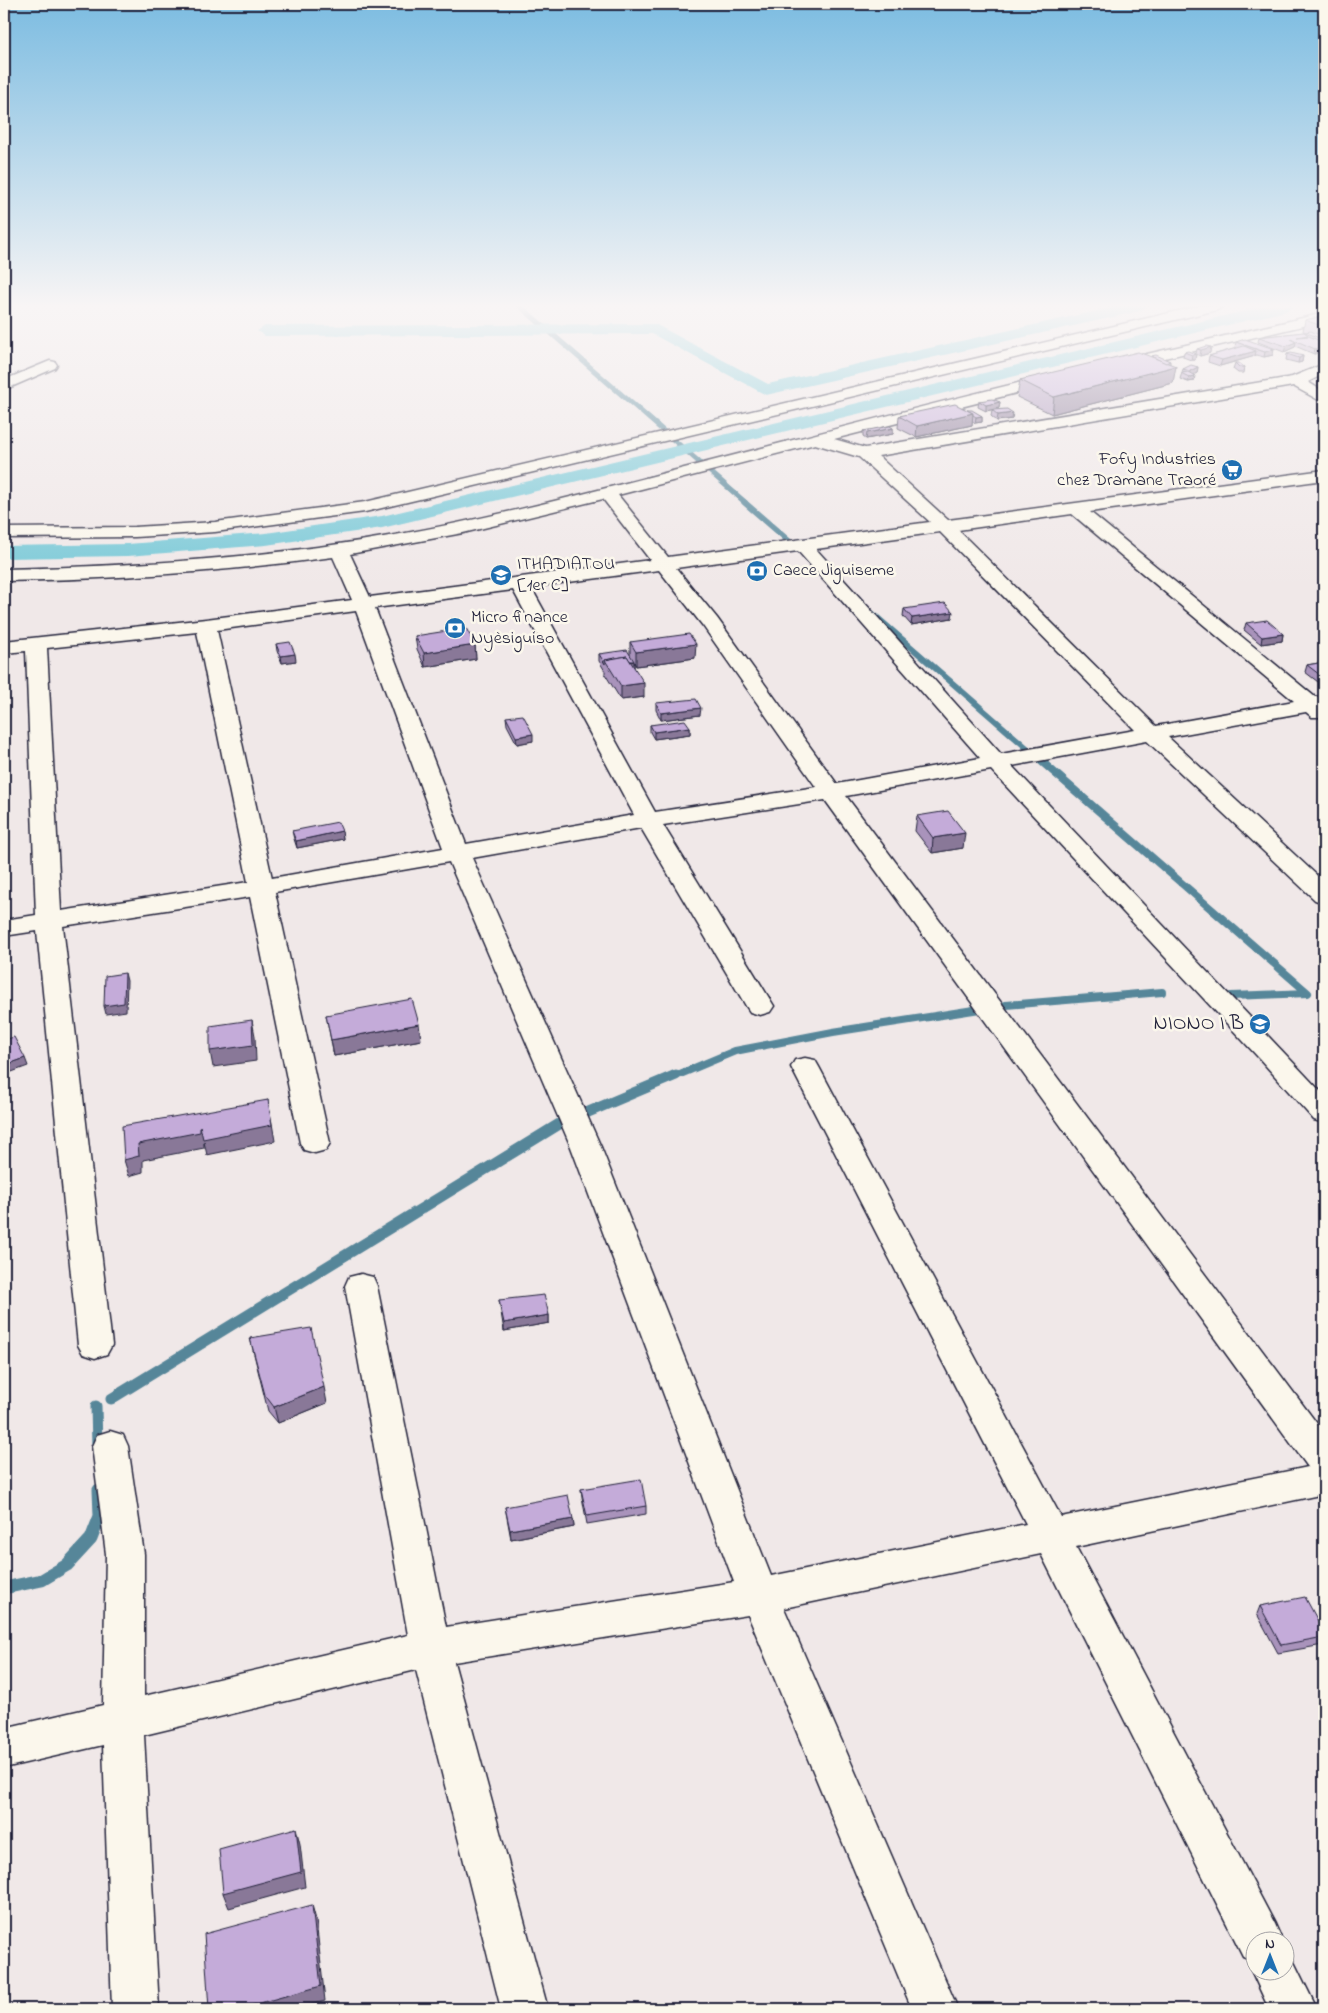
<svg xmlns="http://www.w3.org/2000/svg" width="1328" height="2013" font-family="'Indie Flower',sans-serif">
<rect width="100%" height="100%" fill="#f0e8e8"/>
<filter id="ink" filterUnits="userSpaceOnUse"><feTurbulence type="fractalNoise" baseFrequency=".02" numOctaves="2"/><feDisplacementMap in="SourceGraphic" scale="10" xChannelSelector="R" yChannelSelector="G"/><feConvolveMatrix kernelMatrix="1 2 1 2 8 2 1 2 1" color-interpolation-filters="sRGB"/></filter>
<g filter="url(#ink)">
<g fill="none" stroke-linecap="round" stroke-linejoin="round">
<path stroke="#578699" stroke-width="5" d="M520,306L746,503"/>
<g stroke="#578699" stroke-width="6">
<path d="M744,502L798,549"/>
<path d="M872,613L1035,755"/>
</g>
<g stroke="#578699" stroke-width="8">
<path d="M1033,754L1308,993L1231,996"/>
<path d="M1006,1005L1162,992"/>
<path d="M673,1077L735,1051L833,1032L980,1009"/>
</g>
<g stroke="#578699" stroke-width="11">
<path d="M586,1113L676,1075"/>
<path d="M111,1399L561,1123"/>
<path d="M96,1406L97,1447"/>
</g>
<path stroke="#578699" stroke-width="13" d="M4,1588L42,1580L67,1565L91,1539L100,1516L99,1490"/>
<g fill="#7ac9d7" fill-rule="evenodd">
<path d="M1119,306H1148L1140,311L766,395L652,334L265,336L257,331L265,326L655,324L768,384Z"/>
<path d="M1266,306H1294L1286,311L382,528L266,545L128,556L4,558V546L128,544L266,533L382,516Z"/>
</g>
<g stroke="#22223b" stroke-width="3">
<g id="minor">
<path d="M1199,306H1224L1217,310L365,512L215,532L135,537L4,538V528L135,527L215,522L365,502Z"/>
<path d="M1324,313V321L1121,368L1114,364L1121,360Z"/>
<path d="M50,361L55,362L57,365L55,368L4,390V380Z"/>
<path d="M1324,364V374L1308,382L1324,392V403L1293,386L878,456L948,520L1324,470V480L1090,512L1315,697L1324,696V717H1312L1306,712L1168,737L1324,882V903L1315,900L1147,741L1012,766L1324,1095V1123L1314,1120L1258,1057L991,770L846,796L1324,1433V1494L1076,1547L1275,1924L1282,1940H1256V1970H1286V1952L1290,1954L1317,2009H1269L1251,1970L1255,1961L1243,1956L1041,1554L784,1608L958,2009H912L748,1615L454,1662L548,2009H501L416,1670L144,1735L159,2009H112L103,1745L4,1768V1728L103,1705L106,1554L92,1446L97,1435L110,1431L123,1435L128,1446L144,1554V1696L408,1635L345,1286L349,1277L361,1274L373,1277L377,1286L446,1627L734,1582L571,1147L449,862L275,892L330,1143L326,1150L315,1153L304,1150L300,1143L250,897L63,926L112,1345L107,1354L95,1358L83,1354L78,1345L37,931L4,936V920L36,915L26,651L4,653V641L206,619L352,600L333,557C224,572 114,579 4,581V569C135,566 266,558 395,535C482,520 567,498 653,476C787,442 920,406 1055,374L1063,379L1060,382L834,439L865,448L1292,377ZM815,444L859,457L930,522L668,557L618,495ZM603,499L650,560L370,597L350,554L463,533ZM1072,514L1294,701L1156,726L958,530ZM940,532L1135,730L1001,754L816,549ZM798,551L980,758L837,784L717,618L676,568ZM659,570L703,626L816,787L655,812L531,587ZM513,590L634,815L466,844L375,608ZM356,611L443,848L272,878L217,630ZM197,632L248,882L61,911L47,648ZM825,800L1308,1467L1061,1517L819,1067L815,1060L805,1058L795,1060L791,1067L1026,1524L771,1576L601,1147L472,858L641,828L746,1006L750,1012L760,1015L770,1012L774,1006L663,825Z"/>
</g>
</g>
<use href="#minor" fill="#fbf7ec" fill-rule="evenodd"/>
</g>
<g fill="#a993bb" stroke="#22223b">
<path d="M1324,316V352L1314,354L1295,346V347L1284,352L1258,342L1259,337L1305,332L1303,331L1305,320Z"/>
<path d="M1236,342L1273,355L1264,357L1256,355L1255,356L1220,366L1208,362L1209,356L1237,348L1235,347Z"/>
<path d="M1197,349L1210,353L1200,356L1196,354L1195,360H1191L1183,357L1184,352L1196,354Z"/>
<path d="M1287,354L1303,356L1302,362L1298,363L1286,360Z"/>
<path d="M1151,357L1170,361V364L1173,383L1052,414L1017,397L1020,380Z"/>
<path d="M1235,363L1244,367L1243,373H1238L1233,369Z"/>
<path d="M1198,367L1197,373L1193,375L1194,381L1188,382L1180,379L1183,369Z"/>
<path d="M979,401L1000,402L999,408L986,411L978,407Z"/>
<path d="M967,410L982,416V422L975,423L972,421V425L916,437L898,428L899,416Z"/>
<path d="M992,410L1012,419L997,421L991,416Z"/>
<path d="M893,428V434L866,439L863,437V431Z"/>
<path d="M904,609L952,618L911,625L903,616Z"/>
<path d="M1246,623L1283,634L1282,641L1261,644L1244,630Z"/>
<path d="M415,636L475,645L476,659L425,667L417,649Z"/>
<path d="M630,642L695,658L636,666L634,662V668L644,697L621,700L605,674V671L599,661V654L630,655Z"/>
<path d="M276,644L296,661L282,663L277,651Z"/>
<path d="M1324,662V685H1322L1305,672L1307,665Z"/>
<path d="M656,703L700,715L661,720L656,710Z"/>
<path d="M506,717L533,741L517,744L507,725Z"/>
<path d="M650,725L690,727V734L654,739L650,732Z"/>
<path d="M917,816L963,848L932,853L915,831Z"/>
<path d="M292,831H342L343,839L297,848L294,839Z"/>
<path d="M326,1015L421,1040L334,1056Z"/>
<path d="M499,1300L549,1315V1323L504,1331Z"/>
<path d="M250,1338L327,1403L278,1423L268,1411Z"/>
<path d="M581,1489L646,1506V1514L587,1524L582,1497Z"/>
<path d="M505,1507L573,1519L574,1527L511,1539Z"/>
<path d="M1260,1606L1324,1632V1643L1323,1645L1278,1653L1257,1614Z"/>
</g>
<g fill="#897898" stroke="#22223b">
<path d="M1296,342L1295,347L1284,352L1286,346Z"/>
<path d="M1211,347L1210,353L1200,356L1201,350Z"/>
<path d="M1324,347V352L1314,354L1315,349Z"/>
<path d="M1274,349L1273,355L1264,357L1265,352Z"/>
<path d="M1256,351L1255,356L1220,366L1222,360Z"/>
<path d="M1196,354L1195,360H1191L1192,355Z"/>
<path d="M1303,356L1302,362L1298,363L1299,358Z"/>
<path d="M1176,366L1173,383L1052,414L1054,397Z"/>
<path d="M1198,367L1197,373L1189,377L1190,371Z"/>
<path d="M1195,376L1194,381L1188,382L1189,377Z"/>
<path d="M1000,402L999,408L986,411V405Z"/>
<path d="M973,413L972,425L916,437L917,426Z"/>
<path d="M1013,413L1012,419L997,421L998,415Z"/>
<path d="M982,416V422L975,423L976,417Z"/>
<path d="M893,428V434L866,439L867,433Z"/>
<path d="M953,612L952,618L911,625L912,618Z"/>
<path d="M1283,634L1282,641L1261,644L1262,637Z"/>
<path d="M696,644L695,658L636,666V652Z"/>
<path d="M475,645L476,659L425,667L424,653Z"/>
<path d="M295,654L296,661L282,663L281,656Z"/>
<path d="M634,661V668L608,665Z"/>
<path d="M1323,678H1324V685H1322Z"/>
<path d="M644,683V697L621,700V686Z"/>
<path d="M701,708L700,715L661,720V713Z"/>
<path d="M690,727V734L654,739V732Z"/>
<path d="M533,734V741L517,744L516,737Z"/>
<path d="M342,831L343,839L297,848L296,841Z"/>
<path d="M965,833L963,848L932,853L933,838Z"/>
<path d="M125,973L127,981L126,1011L106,1014L104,1006Z"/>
<path d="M252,1020L255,1036L256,1061L213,1067L210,1051Z"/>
<path d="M419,1024L421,1040L334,1056L331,1040Z"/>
<path d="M25,1058L28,1066L9,1073L6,1065Z"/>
<path d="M268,1100L275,1141L207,1155L204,1142V1148L143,1160V1172L129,1176L124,1160L138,1144L200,1126Z"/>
<path d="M549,1315V1323L504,1331V1323Z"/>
<path d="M324,1387L327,1403L278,1423L274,1407Z"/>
<path d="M573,1519L574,1527L511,1539L510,1530Z"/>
<path d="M296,1828L300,1844L305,1887L229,1908L223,1893Z"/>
<path d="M312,1905L316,1920L325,2001L295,2009H239Z"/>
</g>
<g fill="#c4abd9" stroke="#22223b">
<path d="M1324,316V327L1305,320Z"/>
<path d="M1311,331L1324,337V340L1305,332Z"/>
<path d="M1304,332L1308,335L1297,337L1309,336L1324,343V347L1315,349L1292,339H1290L1296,342L1286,346L1259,337Z"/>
<path d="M1245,339L1274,349L1265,352L1236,342Z"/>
<path d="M1206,346L1211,347L1201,350L1197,349Z"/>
<path d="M1244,346L1256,351L1222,360L1209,356Z"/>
<path d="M1188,351L1196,354L1192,355L1184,352Z"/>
<path d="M1138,352L1176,366L1054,397L1020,380Z"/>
<path d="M1291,353L1303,356L1299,358L1287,354Z"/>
<path d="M1156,355L1170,361L1166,363L1151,356Z"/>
<path d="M1235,363H1239L1244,367H1239Z"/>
<path d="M1191,365L1198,367L1190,371L1183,369Z"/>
<path d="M1188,372L1195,376L1189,377L1181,373Z"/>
<path d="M992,399L1000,402L986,405L979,401Z"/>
<path d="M955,404L973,413L917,426L899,416Z"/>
<path d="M1007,409L1013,413L998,415L992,410Z"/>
<path d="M967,410H972L982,416L976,417L973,415V413Z"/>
<path d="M890,426L893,428L867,433L863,431Z"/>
<path d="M945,603L953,612L912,618L904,609Z"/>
<path d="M1267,620L1283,634L1262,637L1246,623Z"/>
<path d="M466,628L475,645L424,653L415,636Z"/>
<path d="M689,634L696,644L636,652L630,642Z"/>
<path d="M290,642L295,654L281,656L276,644Z"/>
<path d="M627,650L634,661H630L627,656L605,660V664L599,654Z"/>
<path d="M627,656L644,683L621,686L605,660Z"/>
<path d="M1324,662V678L1307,665Z"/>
<path d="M696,699L701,708L661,713L656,703Z"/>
<path d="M523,715L533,734L516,737L506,717Z"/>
<path d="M685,720L690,727L654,732L650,725Z"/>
<path d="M948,811L965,833L933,838L917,816Z"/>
<path d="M338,822L342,831L296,841L292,831Z"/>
<path d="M125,973L124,1003L104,1006L105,976Z"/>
<path d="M412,999L419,1024L331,1040L326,1015Z"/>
<path d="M252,1020L253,1045L210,1051V1026Z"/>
<path d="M14,1037L25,1058L6,1065L4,1059V1040Z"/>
<path d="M268,1100L272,1125L203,1139L200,1126V1132L138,1144L139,1156L124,1160L122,1126Z"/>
<path d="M544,1295L549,1315L504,1323L499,1300Z"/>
<path d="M311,1328L324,1387L274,1407L265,1395L250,1338Z"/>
<path d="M641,1479L646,1506L587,1516L581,1489Z"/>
<path d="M568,1495L573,1519L510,1530L505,1507Z"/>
<path d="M1305,1597L1324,1632V1637L1281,1645L1260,1606Z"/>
<path d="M296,1828L301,1872L223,1893L219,1849Z"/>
<path d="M312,1905L321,1986L239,2009H209L204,1934Z"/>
</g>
</g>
<linearGradient id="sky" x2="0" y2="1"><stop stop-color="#7cbce1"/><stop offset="0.52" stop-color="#f8f5f5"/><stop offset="1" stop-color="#f8f5f5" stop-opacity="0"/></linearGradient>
<rect width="1328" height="588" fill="url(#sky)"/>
<defs>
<g id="supermarket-disc" transform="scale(1.125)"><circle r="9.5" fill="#1f6fb2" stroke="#fbf7ec"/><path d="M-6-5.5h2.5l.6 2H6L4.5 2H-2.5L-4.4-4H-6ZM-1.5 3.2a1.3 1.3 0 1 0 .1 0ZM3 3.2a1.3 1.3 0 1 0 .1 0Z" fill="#fff"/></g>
<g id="bank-disc" transform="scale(1.125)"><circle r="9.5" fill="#1f6fb2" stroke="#fbf7ec"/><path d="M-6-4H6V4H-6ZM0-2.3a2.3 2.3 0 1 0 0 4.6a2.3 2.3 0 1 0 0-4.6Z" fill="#fff"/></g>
<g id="school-disc" transform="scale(1.125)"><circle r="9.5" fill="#1f6fb2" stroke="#fbf7ec"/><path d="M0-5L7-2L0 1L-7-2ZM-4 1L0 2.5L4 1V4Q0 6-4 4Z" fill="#fff"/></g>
</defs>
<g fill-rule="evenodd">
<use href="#supermarket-disc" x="1232" y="470"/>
<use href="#bank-disc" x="757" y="571"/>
<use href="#school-disc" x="501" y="575"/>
<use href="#bank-disc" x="455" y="628"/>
<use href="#school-disc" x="1260" y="1024"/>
</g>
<g text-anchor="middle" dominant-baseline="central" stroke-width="5" stroke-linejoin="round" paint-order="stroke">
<g font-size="18" fill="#22223b" stroke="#fbf7ec" text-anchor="start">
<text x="1216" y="460" text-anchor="end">Fofy Industries<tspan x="1216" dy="21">chez Dramane Traoré</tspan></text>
<text x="517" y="565">ITHADIATOU<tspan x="517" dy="21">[1er C]</tspan></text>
<text x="773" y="571">Caece Jiguiseme</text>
<text x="471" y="618">Micro finance<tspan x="471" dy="21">Nyèsiguiso</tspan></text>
</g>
<g font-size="21" fill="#22223b" stroke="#fbf7ec" text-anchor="end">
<text x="1244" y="1024">NIONO I B</text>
</g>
</g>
<rect width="1328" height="2013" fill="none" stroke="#fbf7ec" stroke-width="20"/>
<rect x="10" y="10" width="1308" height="1993" fill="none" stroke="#22223b" stroke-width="2" filter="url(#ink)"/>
<g transform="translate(1270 1956)"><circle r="24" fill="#fbf7ec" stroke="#a4a2a5"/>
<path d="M0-4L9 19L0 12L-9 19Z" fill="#1f6fb2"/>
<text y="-8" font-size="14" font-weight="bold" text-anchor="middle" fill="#22223b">N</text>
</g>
</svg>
